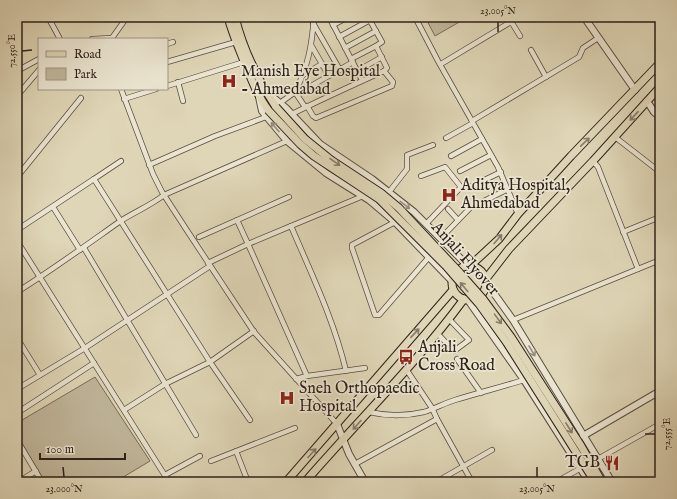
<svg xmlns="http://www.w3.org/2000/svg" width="677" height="499" font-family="'IM FELL English',serif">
<rect width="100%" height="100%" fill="#dfd6b7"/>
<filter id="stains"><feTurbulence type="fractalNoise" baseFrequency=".005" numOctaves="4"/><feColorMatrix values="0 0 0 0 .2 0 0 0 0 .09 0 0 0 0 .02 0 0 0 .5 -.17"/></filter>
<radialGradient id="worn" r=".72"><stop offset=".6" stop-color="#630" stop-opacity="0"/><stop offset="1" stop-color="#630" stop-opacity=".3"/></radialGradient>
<g fill="#c1b79c" stroke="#786c5a">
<path d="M425,17H468L435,36Z"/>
<path d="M95,377L150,461L115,482H45L17,435V423Z"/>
</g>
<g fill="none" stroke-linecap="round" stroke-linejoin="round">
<g stroke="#5a4e40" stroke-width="6">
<g id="minor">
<path d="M48,17L60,39"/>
<path d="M329,17L362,80"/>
<path d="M368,17L382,42L376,46L387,68L384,71"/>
<path d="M415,17L438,61L498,167L518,214"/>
<path d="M17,20L24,17"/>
<path d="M313,23L340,70"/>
<path d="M333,25L348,17"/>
<path d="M339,37L370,20"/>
<path d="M112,38L127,17"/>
<path d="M92,39L112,38"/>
<path d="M167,44L173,42"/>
<path d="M311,45L329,76"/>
<path d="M345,48L376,31"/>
<path d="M531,50L546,77"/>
<path d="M351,59L376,46"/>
<path d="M167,62L236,42"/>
<path d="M441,64L509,23H512L520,36"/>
<path d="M17,71L39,59"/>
<path d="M357,71L382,57"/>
<path d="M303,75L322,64"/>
<path d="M178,82L183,101"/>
<path d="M167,86L244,62"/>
<path d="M121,89L153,174L162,192L186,229L254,332L337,424"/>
<path d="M297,94L353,62"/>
<path d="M17,96L39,70"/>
<path d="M124,99L156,89"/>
<path d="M280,103L295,92"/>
<path d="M305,107L295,92C308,67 312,45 314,17"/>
<path d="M292,114C322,99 353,85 384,71L393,82L392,86L316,118L313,116L307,106"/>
<path d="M472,121L579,57L583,48L598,38"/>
<path d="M615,137L660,172"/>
<path d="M446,138L473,123"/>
<path d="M451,156L482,139"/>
<path d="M593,161L598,167L638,269"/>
<path d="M149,165L215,136L266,117"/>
<path d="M460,171L491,155"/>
<path d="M421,176L445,167L461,187L426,224"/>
<path d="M17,177L81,98"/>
<path d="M94,179L121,161"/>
<path d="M470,187L501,172"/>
<path d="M389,192L407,169V155L433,145"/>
<path d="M480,203L508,189"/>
<path d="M53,207L80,250"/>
<path d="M448,209L458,220"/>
<path d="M237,220L248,244L291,226"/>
<path d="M395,222L352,245V248L375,315H379L429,257"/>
<path d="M17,230L94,179L210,362L250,420"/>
<path d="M623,232L660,217"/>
<path d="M199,237L289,197"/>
<path d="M441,238L470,208"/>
<path d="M17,241L169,482"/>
<path d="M84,248L196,435"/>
<path d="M208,263L248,244L307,376L296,379"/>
<path d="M17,292C52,270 85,246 119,222C134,212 150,206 164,195L287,141"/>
<path d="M513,320L660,260"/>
<path d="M437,333L454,351L469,340L449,319"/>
<path d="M17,338L40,375"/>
<path d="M457,359L481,393"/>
<path d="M406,369L432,408L437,419L472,482"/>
<path d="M346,371C334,320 311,273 291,226L363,196"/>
<path d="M307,376L365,368"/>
<path d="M17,389L85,348L210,266"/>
<path d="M124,410L165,384L210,362L254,331"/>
<path d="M369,412C386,416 407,416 424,412C434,409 445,403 455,400C478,393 501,387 524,380"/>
<path d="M17,413L94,363"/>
<path d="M17,440L42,482"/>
<path d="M236,451L248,482"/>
<path d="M211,461L295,428"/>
<path d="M355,464L437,419"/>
<path d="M589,464L660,424"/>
<path d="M165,475L200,456"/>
<path d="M18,482L36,471"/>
<path d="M436,482L492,450"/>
<path d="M556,482L583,467"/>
<path d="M656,482L660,480"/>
</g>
</g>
<g stroke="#5a4e40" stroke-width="8">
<g id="tertiary">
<path d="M584,17L635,90"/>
<path d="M269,94L286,108L320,144L372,179L414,212L468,266"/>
<path d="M259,97L262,111L287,141L326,173L369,200L395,222L452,281"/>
<path d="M647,101L654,112L660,117"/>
<path d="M485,285L493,292L513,320L612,482"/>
<path d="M468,300L524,380L589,482"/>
<path d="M337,424L349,454L365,482"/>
<path d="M583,436L660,391"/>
</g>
</g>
<g stroke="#2e2119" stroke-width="9">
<g id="primary">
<path d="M228,17C232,32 238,46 244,61C252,80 256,93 268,110"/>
<path d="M235,17C243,49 258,80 276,107"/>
<path d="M470,266L499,239L518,214L571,156L660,63"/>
<circle cx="469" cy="283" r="17"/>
<path d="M485,280L509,249L593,161L660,87"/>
<path d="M286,482L453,290"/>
<path d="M305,482C358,421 416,364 464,299"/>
</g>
</g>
<use href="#minor" stroke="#eae4d0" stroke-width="4.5"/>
<use href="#tertiary" stroke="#eae4d0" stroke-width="6"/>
<use href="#primary" stroke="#dfd6b7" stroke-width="7"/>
<g stroke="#2e2119" stroke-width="9" stroke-linecap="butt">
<g id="primary-bridge">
<path d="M276,107L305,139L331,160L381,193L399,208L460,273L483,299L511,337L581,446L602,482"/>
<path d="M268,110L300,144L314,156L379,199L446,266L479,304L507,343L595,482"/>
</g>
</g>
<use href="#primary-bridge" stroke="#dfd6b7" stroke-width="7"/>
</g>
<defs><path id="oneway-shaft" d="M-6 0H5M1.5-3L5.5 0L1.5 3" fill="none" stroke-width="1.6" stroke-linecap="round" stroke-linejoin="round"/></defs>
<g stroke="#867c68">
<use href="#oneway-shaft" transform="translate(634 116) rotate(133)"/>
<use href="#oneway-shaft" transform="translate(585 142) rotate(-44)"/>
<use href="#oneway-shaft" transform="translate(335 162) rotate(35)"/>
<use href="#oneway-shaft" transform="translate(498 239) rotate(-49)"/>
<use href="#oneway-shaft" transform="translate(464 287) rotate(-130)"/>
<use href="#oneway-shaft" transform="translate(498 319) rotate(54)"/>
<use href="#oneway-shaft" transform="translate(415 333) rotate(-47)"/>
<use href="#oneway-shaft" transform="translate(357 425) rotate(132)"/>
<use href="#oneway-shaft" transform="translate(569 428) rotate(58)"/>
<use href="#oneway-shaft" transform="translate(312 453) rotate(-48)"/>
</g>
<g stroke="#958c7e">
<use href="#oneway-shaft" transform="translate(275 127) rotate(-131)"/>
<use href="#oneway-shaft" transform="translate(405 205) rotate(38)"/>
<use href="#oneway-shaft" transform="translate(532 351) rotate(59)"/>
</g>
<path fill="none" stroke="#2e2119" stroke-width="1.5" d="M498,22V32M22,51L32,50M645,434H655M63,467L64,477M537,467V477"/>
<defs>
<g id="hospital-bare" transform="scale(1.2)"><path d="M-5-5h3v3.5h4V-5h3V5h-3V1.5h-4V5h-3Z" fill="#8f2418" stroke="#eae4d0" stroke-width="2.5" paint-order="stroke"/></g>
<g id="bus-bare" transform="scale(1.2)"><path d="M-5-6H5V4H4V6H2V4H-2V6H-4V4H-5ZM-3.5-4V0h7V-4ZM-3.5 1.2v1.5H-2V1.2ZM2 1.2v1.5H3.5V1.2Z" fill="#8f2418" stroke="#eae4d0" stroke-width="2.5" paint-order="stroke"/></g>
<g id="restaurant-bare" transform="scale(1.2)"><path d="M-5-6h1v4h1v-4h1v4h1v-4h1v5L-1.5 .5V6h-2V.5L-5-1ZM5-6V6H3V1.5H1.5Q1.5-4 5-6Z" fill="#8f2418" stroke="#eae4d0" stroke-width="2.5" paint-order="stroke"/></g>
</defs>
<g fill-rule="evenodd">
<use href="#hospital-bare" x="229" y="81"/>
<use href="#hospital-bare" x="449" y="195"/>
<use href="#bus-bare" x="406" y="357"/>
<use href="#hospital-bare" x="287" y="398"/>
<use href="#restaurant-bare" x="612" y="463"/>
</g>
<g text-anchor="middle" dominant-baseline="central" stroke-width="3.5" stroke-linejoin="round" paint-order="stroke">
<g font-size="16" fill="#2e2119" stroke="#eae4d0" text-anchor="start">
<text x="241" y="72">Manish Eye Hospital<tspan x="241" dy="18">- Ahmedabad</tspan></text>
<text x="461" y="186">Aditya Hospital,<tspan x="461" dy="18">Ahmedabad</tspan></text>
<text x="418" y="348">Anjali<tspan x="418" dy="18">Cross Road</tspan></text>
<text x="299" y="389">Sneh Orthopaedic<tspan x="299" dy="18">Hospital</tspan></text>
<text x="600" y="463" text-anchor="end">TGB</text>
</g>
<g font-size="16" fill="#2e2119" stroke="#eae4d0">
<text transform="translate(465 259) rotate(48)">Anjali Flyover</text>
</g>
</g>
<rect width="677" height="499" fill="none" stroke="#dfd6b7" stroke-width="44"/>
<rect x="38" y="38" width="130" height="52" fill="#eae4d0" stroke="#9f9687"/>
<rect x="46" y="51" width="20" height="6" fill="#dfd6b7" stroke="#9f9687"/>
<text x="74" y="58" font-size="12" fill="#2e2119">Road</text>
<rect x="46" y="68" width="20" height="12" fill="#c1b79c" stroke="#9f9687"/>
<text x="74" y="78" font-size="12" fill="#2e2119">Park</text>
<path d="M40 453v6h85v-6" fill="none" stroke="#2e2119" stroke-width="2"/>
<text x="46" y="453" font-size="12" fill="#2e2119" stroke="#eae4d0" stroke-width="3" paint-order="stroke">100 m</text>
<rect x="22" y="22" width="633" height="455" fill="none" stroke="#2e2119" stroke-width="1.5"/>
<g font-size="10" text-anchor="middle" fill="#2e2119">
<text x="498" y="14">23.005°N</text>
<text transform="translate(11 51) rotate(-90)" y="4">72.550°E</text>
<text transform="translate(666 434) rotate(-90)" y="4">72.555°E</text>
<text x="64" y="492">23.000°N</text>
<text x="537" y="492">23.005°N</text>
</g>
<rect width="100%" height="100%" filter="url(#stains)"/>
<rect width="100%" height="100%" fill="url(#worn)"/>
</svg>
